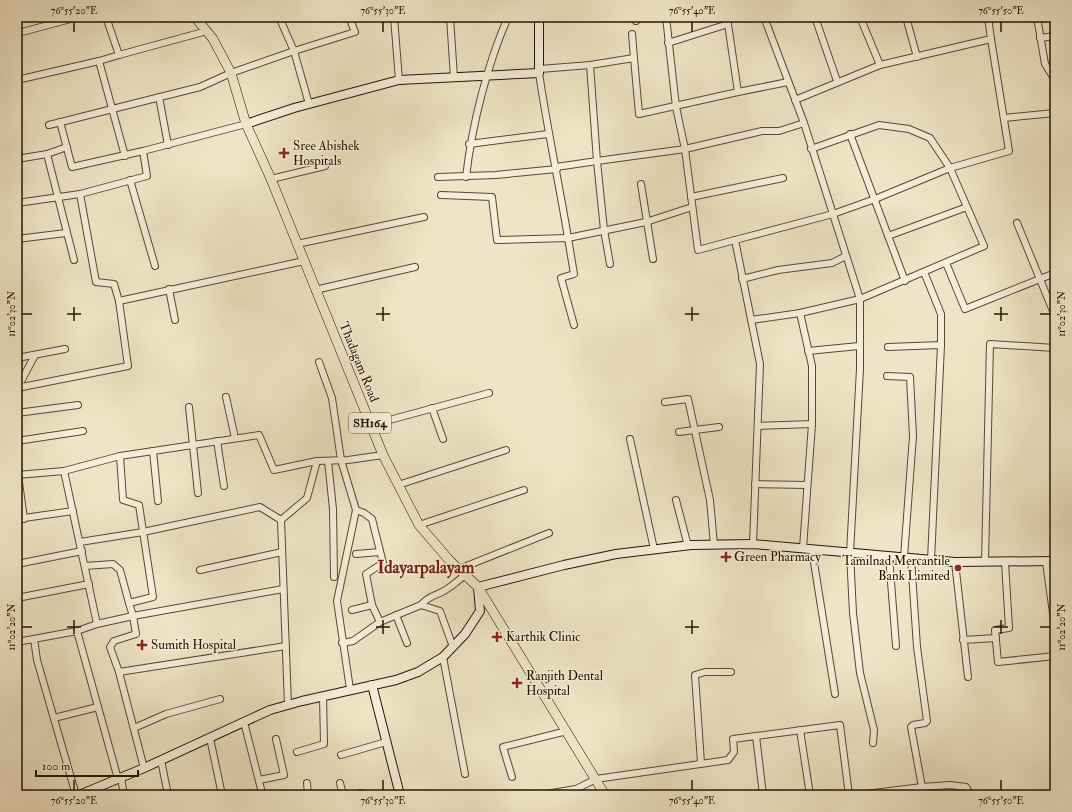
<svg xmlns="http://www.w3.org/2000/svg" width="1072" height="812" font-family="'IM FELL Double Pica',serif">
<rect width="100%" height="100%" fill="#efe5c6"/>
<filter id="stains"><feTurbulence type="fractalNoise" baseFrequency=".005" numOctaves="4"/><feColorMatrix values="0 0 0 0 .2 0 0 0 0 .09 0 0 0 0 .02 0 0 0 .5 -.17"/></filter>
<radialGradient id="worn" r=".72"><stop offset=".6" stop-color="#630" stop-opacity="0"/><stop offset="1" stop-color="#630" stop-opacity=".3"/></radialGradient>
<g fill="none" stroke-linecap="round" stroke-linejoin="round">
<g stroke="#574832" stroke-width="8">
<g id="street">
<path d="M394,17L399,80"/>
<path d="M450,17L454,78"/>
<path d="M635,17L636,21"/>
<path d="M666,17L676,107L685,149L698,250L735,240"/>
<path d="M764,17L804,123L860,299V369L850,553L853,613L860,673L874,730L873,743"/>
<path d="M815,17L837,81"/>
<path d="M906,17L917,57"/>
<path d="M1037,17L1045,64L1055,80"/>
<path d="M539,18L550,17"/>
<path d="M22,32L78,17"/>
<path d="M632,34L634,58"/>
<path d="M1040,38L1055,36"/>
<path d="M668,43L728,24L726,17"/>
<path d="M119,55L207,31"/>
<path d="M99,61L125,156"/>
<path d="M880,65L991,39L988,17"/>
<path d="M540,69L590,65L634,58L639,114L738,92L728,24"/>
<path d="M539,73C547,128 559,183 568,238L646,222L692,207"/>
<path d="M17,80L99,61L119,55L106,17"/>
<path d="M738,92L788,82"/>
<path d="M159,97L168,145"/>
<path d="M795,100L880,65L860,17"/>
<path d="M309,104L294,51L355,32L349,17"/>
<path d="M1004,118L1055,113"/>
<path d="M60,122L72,167L143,151"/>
<path d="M49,125L200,87L231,73L294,51L279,17"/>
<path d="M850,134L905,281"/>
<path d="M469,144L548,134"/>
<path d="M811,149L879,125L909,129L930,138L950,168L1009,151L991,39"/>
<path d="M47,154L74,260"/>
<path d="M17,159L47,154L67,147"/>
<path d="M556,167L597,161L590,65"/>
<path d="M438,177L496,175L557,169"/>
<path d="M466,177C472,125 487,65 508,17"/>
<path d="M271,179L325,166"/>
<path d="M130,180L155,266"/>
<path d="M641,184L653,259"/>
<path d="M441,195L492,197L497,240L568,238L574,274L561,278L574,325"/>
<path d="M691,197L783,178"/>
<path d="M17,203L80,194"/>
<path d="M1017,223L1055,316"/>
<path d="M888,236L967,207"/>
<path d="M17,239L66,233"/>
<path d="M297,244L424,217"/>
<path d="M946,263L965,309L1055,273"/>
<path d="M610,264L604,230L597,161L685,149L762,131H779L804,123"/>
<path d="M924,272L941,314V345L931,560"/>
<path d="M742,279L778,270L832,263L846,256"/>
<path d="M169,289L175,320"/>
<path d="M315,290L415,267"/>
<path d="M119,301L304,261"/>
<path d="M800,313L812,366V424L803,548"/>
<path d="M751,320L800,313L860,299L984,246L950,168L875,199L833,214L735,240L760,364L753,544"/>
<path d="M888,347L941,345"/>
<path d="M808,351L859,346"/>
<path d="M17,358L65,349"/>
<path d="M319,362L332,398L341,460L356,510L364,513L372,519L383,563L366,574L372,605L380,622"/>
<path d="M887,376L910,377L913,436L904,557"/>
<path d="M17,388L128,366L119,301L114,284L96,282L80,194L147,176L143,151L246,124"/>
<path d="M17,389L35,355"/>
<path d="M226,397L235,438"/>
<path d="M665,402L688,399L710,500L714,545"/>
<path d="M189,407L198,493"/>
<path d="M432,408L443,439"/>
<path d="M17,413L78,405"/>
<path d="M371,425L489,393"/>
<path d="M758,426L812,424"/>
<path d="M679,432L719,427"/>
<path d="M630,439L654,549"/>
<path d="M17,441L83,431"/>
<path d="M217,441L224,486"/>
<path d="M153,451L158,501"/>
<path d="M120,456L259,435L274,470L317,461L348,460L383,455"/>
<path d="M328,461L333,509L334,577"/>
<path d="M64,471L120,456L123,500L139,505L153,597L129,603L133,616L97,624"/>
<path d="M17,475L64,471L97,624L77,631"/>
<path d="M18,475L24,519"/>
<path d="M755,484L807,485"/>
<path d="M398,485L506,450"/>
<path d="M676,500L688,546"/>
<path d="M17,519L73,511"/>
<path d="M419,525L524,490"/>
<path d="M80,542L143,532L260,507L281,520"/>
<path d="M812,550L835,694"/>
<path d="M356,554L380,552"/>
<path d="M889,556L896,646"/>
<path d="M911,558L917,647L927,721L925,723L913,725L911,727L922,787"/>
<path d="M955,562L968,677"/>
<path d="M985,562L990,344L1055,348"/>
<path d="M1005,562L1009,628L995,630L998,662L1055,656"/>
<path d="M1046,562L1055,628"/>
<path d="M17,564L82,551"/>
<path d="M85,566L113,564L120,570L129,603"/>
<path d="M459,569L549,533"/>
<path d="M200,570L282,552"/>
<path d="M17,598L89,584"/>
<path d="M421,605C427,597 434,596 442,592C450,588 458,580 466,575"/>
<path d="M352,610L372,605"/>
<path d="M396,615L407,643"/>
<path d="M34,639L37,660L76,795"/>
<path d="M963,640L996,638"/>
<path d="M17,642L77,631L118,779"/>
<path d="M342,643L353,641L380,622L421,605L440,611L453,647"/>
<path d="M443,657L465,774"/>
<path d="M119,672L110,647L114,641L136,634L133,616L283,589"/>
<path d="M350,689L337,601L356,510"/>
<path d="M288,705L281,520L307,498L317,461"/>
<path d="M54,718L98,707"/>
<path d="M244,722L261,789"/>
<path d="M134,728L166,714L220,699"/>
<path d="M800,730L810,795"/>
<path d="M756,736L840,725L849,795"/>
<path d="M210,738L222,795"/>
<path d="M297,752L324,744L323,696"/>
<path d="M341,755L386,742"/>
<path d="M161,760L168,795"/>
<path d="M701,763L695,675L705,672H731"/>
<path d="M144,768L119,672L286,646"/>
<path d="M512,777L503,747L567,731"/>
<path d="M121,778L124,795"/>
<path d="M259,780L284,775L276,739"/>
<path d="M307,783L308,795"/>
<path d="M340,783L343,795"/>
<path d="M360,793V795"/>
<path d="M540,795L576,789L596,779L728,760L734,752L733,739L756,736L763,795"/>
<path d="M857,795L922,787L950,785L966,787L971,795"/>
</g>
</g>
<g stroke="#241400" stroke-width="10">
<g id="secondary">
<path d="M246,124L294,108L399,80L539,73V17"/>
<path d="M372,685L400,795"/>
<path d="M79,795L144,768L270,710L302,701L396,680L418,672L443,657L465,634L480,611L478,587L564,565L616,554L691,545L753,544L955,562L1055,561"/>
</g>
</g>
<g stroke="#241400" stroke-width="10">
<path id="primary" d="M195,17L213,39L231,73L246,124L271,179L383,455L419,525L450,561L478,587L605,795"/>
</g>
<use href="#street" stroke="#f5eeda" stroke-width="6"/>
<use href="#secondary" stroke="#f5eeda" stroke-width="8"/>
<use href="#primary" stroke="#efe5c6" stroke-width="9"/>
</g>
<path fill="none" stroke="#241400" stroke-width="1.5" d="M74,22V32M383,22V32M692,22V32M1001,22V32M74,307V321M383,307V321M692,307V321M1001,307V321M22,314H32M67,314H81M376,314H390M685,314H699M994,314H1008M1040,314H1050M74,620V634M383,620V634M692,620V634M1001,620V634M22,627H32M67,627H81M376,627H390M685,627H699M994,627H1008M1040,627H1050M74,780V790M383,780V790M692,780V790M1001,780V790"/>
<g fill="#8f2418" stroke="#f5eeda" stroke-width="1.5">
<path d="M282 147h4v4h4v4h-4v4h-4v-4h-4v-4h4z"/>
<path d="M724 551h4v4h4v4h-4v4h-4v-4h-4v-4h4z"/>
<circle cx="958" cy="568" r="4"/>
<path d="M495 631h4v4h4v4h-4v4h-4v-4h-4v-4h4z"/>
<path d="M140 639h4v4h4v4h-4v4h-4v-4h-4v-4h4z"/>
<path d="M515 677h4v4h4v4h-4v4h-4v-4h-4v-4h4z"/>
</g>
<g text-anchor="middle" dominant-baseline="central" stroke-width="3" stroke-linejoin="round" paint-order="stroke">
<rect fill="#f5eeda" stroke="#635541" stroke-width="1" x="349" y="413" width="42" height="20" rx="3"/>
<g font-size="12" font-weight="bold" fill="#241400">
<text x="370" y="423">SH164</text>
</g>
<g font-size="13" fill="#241400" stroke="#f5eeda" text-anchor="start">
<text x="293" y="146">Sree Abishek<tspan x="293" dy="15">Hospitals</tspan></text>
<text x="734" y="557">Green Pharmacy</text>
<text x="950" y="561" text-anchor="end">Tamilnad Mercantile<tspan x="950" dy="15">Bank Limited</tspan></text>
<text x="506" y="637">Karthik Clinic</text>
<text x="151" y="645">Sumith Hospital</text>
<text x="526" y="676">Ranjith Dental<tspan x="526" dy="15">Hospital</tspan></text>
</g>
<g font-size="13" fill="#241400" stroke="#f5eeda">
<text transform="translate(359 362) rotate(68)">Thadagam Road</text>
</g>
<g font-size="17" font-weight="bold" fill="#7a1f14" stroke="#f5eeda">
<text x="426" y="567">Idayarpalayam</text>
</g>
</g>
<rect width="1072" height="812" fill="none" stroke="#efe5c6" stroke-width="44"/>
<path d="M36 770v6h102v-6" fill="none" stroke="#241400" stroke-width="2"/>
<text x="42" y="770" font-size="12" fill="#241400" stroke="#f5eeda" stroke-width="3" paint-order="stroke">100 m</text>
<rect x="22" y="22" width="1028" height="768" fill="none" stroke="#241400" stroke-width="1.5"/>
<g font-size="10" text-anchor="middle" fill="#241400">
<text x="74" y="14">76°55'20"E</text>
<text x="383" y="14">76°55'30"E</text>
<text x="692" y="14">76°55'40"E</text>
<text x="1001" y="14">76°55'50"E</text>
<text transform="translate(11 314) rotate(-90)" y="4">11°02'30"N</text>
<text transform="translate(1061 314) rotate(-90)" y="4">11°02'30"N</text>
<text transform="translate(11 627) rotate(-90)" y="4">11°02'20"N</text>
<text transform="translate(1061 627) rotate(-90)" y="4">11°02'20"N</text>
<text x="74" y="804">76°55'20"E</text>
<text x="383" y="804">76°55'30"E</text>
<text x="692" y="804">76°55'40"E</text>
<text x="1001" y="804">76°55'50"E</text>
</g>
<rect width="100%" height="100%" filter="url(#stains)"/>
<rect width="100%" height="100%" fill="url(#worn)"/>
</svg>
